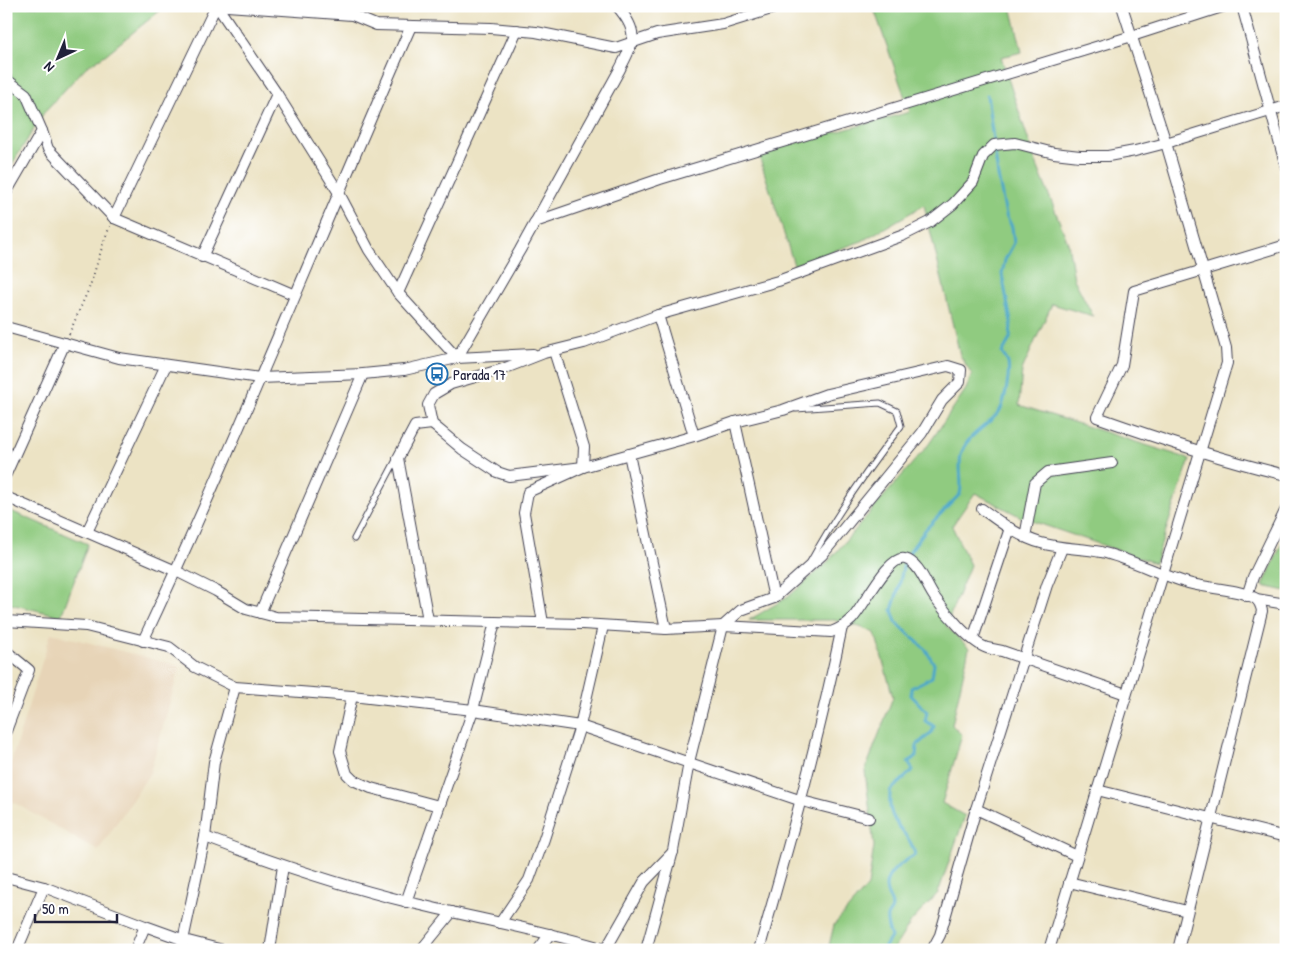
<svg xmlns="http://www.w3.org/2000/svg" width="1292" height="956" font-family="'Patrick Hand',sans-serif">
<rect width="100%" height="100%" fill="#fff"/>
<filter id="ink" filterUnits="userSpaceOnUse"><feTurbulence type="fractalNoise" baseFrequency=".02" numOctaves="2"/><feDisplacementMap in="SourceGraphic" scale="10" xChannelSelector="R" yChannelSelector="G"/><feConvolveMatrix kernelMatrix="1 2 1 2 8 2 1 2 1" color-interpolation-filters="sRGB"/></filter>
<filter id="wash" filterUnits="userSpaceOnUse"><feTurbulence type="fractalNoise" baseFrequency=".0096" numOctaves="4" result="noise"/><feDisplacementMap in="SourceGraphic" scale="20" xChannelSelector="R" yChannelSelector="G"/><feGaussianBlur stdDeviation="1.12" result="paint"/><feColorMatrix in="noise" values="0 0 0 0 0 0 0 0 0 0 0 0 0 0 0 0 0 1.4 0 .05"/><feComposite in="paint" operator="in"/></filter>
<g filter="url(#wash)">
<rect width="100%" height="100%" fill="#ece3c4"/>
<path fill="#e7d4b7" d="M51,633L180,666L150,773L98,851L6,798V778Z"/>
<g fill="#90cb80" stroke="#59765e">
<path d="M6,6H176L162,9L105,55L86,67L45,111L6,174Z"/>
<path d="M873,6H1011L1022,52L1001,57L1035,160L1068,243L1074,279L1093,316L1052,304L1022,370L1019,405L1190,459L1155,563L1023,518L975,493L952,526L970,565L946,626L969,648L952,725L962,735L942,803L965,816L938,893L911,922L893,950H828L834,925L868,886L874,846L865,771L893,697L875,633L860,627L834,620H749L788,597L825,565L929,444L966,389L972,375L960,355L924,205L862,241L794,265L758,153L910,112Z"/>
<path d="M6,509L88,544L61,616L6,603Z"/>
<path d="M1286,534V591L1263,586Z"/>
</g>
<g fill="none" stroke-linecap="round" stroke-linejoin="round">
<g stroke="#4ba7c9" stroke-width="3">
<path d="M6,148H10"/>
<path d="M883,950L891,937C889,931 886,924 887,917C888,913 892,911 892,907C892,901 888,897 887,892C881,875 903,862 915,855C912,836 895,829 891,811C889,805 890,797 890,791L913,770L908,762L916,757L917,745L932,732L934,726L925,721L927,712L911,695V688L932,677L934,664L926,650L896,622L892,610L899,587L903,567L910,551L926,529L960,494C963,482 958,468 961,455C966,435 987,427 999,412C1005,403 1010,374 1008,363C1007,360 1004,356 1002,353L1010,339L1011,322L1002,274L1005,260L1014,243L1012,227L1006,215L998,176L987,95"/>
</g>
</g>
</g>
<g filter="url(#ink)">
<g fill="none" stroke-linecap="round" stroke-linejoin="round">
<g stroke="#403f50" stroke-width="7">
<g id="lane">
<path d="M796,409L880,403L897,411L901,426C867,470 837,513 810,562"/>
<path d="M354,539L396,460"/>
</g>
</g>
<g stroke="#403f50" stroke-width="12">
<g id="street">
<path d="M217,6L277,94L339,193L369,250L398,293L457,358"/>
<path d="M227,6L352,15L376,25L491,28L536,32L616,48L657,34L723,24L781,6"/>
<path d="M1242,6L1286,167"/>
<path d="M6,79L26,94L42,131L6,193"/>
<path d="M42,131L48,149L114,218L295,295"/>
<path d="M114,218L216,6"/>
<path d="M535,222L660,179L1132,36L1225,6"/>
<path d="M1286,245L1134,291L1122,365L1097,417C1159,439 1222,460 1286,475"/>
<path d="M202,257L277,94"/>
<path d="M398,293L517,30"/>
<path d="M658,315L694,436"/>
<path d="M6,327L119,358L260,378L363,374L404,370L457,358L533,354"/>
<path d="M457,358L520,250L620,69C634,41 640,33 617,6"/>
<path d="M735,422L774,598"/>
<path d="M629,454L666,629"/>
<path d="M6,474L65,343"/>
<path d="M6,497L176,571L216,591L246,609L276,617L582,624L666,629L723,626L831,632C839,629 845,626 851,620C863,609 888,554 905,559C920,563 926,586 935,598C945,612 971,643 987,648C992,649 997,650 1002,651L1126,694"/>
<path d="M982,509C1000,522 1019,537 1041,543C1061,549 1081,548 1101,552C1131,559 1158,574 1188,583C1209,589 1235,588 1255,598C1259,601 1261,606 1262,611L1178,950"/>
<path d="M87,532L166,365"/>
<path d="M1025,537L1035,483L1048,472L1112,463"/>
<path d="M1247,596L1253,577L1286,509"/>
<path d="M1256,599L1286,604"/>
<path d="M260,613L363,374"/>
<path d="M428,620L398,458L415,426L432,424"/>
<path d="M6,621L86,626L169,647L195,667L235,687L352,696L473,710L580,726L802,801L869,818"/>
<path d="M543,623L524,513L528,492L583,467L584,447L554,351"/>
<path d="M973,639L1010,528"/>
<path d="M143,641C238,439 321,230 411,26"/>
<path d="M6,651L29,670L6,731"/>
<path d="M352,696L340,751L347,774L353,780L371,788L439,806"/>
<path d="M1097,790L1286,837"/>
<path d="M976,809L1077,856"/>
<path d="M205,837C271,862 339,885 408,902C474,918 542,930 608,950"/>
<path d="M6,877L44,887L145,926L184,940L223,950"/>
<path d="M1069,882L1187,911"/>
<path d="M406,902L473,710L495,622"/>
<path d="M500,923L529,880L544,839L580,726L603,626"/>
<path d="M606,949L644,882L673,852"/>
<path d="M17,950L44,887"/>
<path d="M135,950L145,926"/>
<path d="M181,950L205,837L214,762L235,687"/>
<path d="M270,950L283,866"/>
<path d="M421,950L452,912"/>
<path d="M538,950L550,934"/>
<path d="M646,950L673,851L689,762L723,626L741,610L774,598L822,555L922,433L942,400L960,382L961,370L948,366L827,394L783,410L735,422L694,436L583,467L509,476L497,472L462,449L443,433L432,424L428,405L434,394L451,384L503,369L544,353L584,343L658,315L778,281L904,235L930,222L953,204L973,182L983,156L994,145L1015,143L1054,153L1080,156H1108L1135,151L1166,143L1286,106"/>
<path d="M759,950C790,842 819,737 842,627"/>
<path d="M932,950L940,935L976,809L1047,585L1062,548"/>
<path d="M1049,950L1227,363L1226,348L1166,143L1122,6"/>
</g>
</g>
<path stroke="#403f50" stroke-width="2" stroke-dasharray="1 4" stroke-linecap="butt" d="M69,334L90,286L104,241L110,226"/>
<use href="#lane" stroke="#fff" stroke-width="5"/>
<use href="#street" stroke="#fff" stroke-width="10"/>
</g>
</g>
<defs>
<g id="bus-ring" transform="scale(1.125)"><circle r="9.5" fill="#fff" stroke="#1f6fb2" stroke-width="1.5"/><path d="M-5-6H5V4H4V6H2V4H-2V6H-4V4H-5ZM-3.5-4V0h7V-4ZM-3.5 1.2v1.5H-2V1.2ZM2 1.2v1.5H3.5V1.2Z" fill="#1f6fb2"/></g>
</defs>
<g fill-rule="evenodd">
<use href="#bus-ring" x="437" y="374"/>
</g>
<g text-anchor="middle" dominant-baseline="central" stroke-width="4.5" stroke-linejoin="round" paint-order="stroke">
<g font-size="15" fill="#22223b" stroke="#fff" text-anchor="start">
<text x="453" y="374">Parada 17</text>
</g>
</g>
<rect width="1292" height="956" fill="none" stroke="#fff" stroke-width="25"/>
<g transform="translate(58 58) rotate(224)" stroke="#ffffff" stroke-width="4" paint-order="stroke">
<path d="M0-4L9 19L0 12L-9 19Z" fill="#22223b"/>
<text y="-8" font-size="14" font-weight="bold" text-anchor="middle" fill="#22223b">N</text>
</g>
<path d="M35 914v8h82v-8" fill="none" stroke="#22223b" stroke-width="2.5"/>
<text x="42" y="914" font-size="15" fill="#22223b" stroke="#ffffff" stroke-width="4" paint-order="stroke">50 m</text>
</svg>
